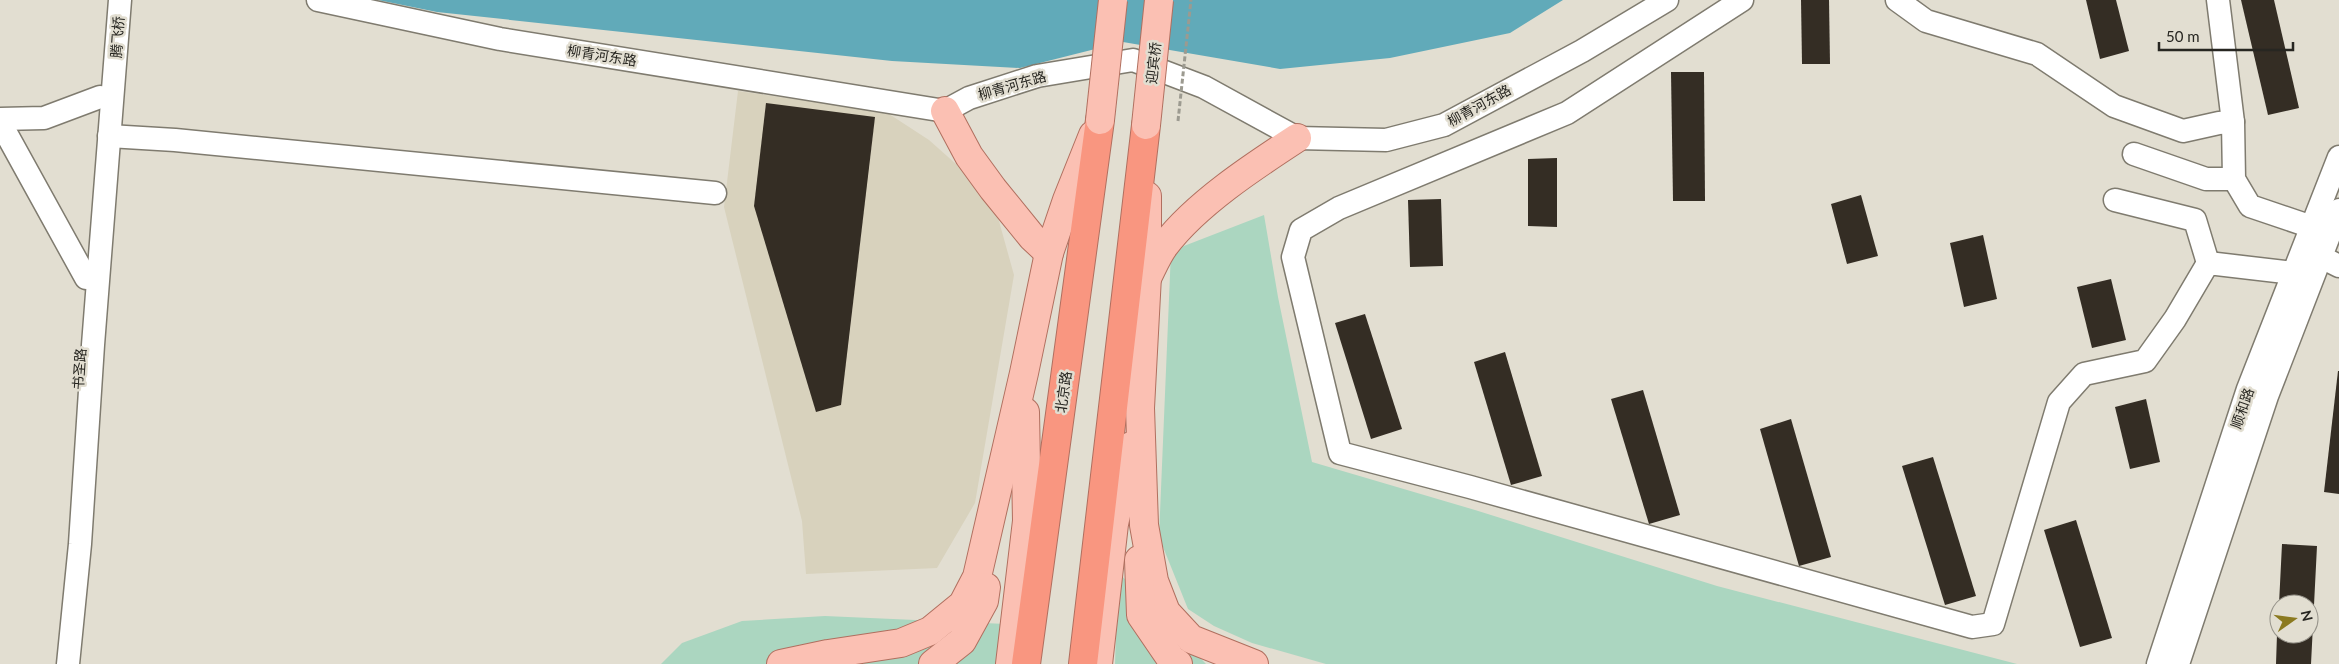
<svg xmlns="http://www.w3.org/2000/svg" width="2339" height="664" font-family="Lato,'Noto Sans SC',sans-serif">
<rect width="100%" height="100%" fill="#e2ded1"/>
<path fill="#d8d2bd" d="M738,91L886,112L929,140L992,196L1014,275L975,503L937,568L806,574L802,521L724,207Z"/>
<g fill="#abd6c0">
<path d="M1264,215L1278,297L1312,462L1475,510L1717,586L2017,664H1326L1252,643L1214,626L1188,609L1159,537L1171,251Z"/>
<path d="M1118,572L1206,664H1115Z"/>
<path d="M825,616L1006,624L1003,664H661L682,643L742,621Z"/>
</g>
<path fill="#61aab9" d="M378,0H1563L1510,33L1390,58L1280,69L1123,42L1020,68L892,61L437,12Z"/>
<g fill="#342d24">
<path d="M1801,0H1829L1830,64H1802Z"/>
<path d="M2086,0H2116L2129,51L2100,59Z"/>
<path d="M2241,0H2274L2299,108L2268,115Z"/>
<path d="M1671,72H1704L1705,201H1673Z"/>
<path d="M766,103L875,117L841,405L816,412L754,206Z"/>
<path d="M1557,158V227L1528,226V159Z"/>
<path d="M1861,195L1878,256L1847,264L1831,204Z"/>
<path d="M1441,199L1443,266L1410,267L1408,200Z"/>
<path d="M1983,235L1997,299L1964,307L1950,243Z"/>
<path d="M2111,279L2126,340L2092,348L2077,287Z"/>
<path d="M1365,314L1402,429L1371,439L1335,323Z"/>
<path d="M1505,352L1542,476L1511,485L1474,362Z"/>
<path d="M2338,371H2339V494L2324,492Z"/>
<path d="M1643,390L1680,515L1649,524L1611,399Z"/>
<path d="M2146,399L2160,462L2130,469L2115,407Z"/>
<path d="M1791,419L1831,557L1799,566L1760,429Z"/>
<path d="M1933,457L1976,596L1945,605L1902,466Z"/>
<path d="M2076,520L2112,638L2080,647L2044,530Z"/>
<path d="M2282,544L2317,546L2311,664H2276L2277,634H2309V604H2279Z"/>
</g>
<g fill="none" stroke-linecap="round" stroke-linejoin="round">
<g stroke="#7f7b6f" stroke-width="25">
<g id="minor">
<path d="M318,0L500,39L945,111L969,98L1037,76L1133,60L1204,87L1297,138L1386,140L1444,125L1582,51L1667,0"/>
<path d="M1742,0L1567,113L1339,208L1301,230L1293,257L1340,453L1470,487L1972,627L1993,624L2059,402L2084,374L2145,361L2175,319L2208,263L2294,273"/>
<path d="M1897,0L1926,21L2037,54L2114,106L2183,131L2219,123L2233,122"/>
<path d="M2218,0L2233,122L2234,179L2250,206L2312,227"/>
<path d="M0,119L44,118L100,97"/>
<path d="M0,122L86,278"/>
<path d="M109,136L175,140L715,193"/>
<path d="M2134,154L2206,179H2234"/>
<path d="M2115,200L2195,220L2208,263"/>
<path d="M2321,257L2339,266"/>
<path d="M68,664L80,544L93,345L120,0"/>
<path d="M2158,664L2248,389L2339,157"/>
<path d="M2178,664L2267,396L2339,210"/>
</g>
</g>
<g stroke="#b06f5f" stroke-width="30">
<g id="major">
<path d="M945,111L969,156L993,189L1032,237L1049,253"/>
<path d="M1147,196V276L1140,408L1144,525L1154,581L1166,612L1191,639L1254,664"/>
<path d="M1148,276C1153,266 1158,254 1165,245C1196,204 1254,166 1297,138"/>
<path d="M1139,560L1141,615L1171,659L1178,664"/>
<path d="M781,664L828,654L901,643L930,631L963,604L977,577L1024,373L1049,253L1067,200L1093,135"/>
<path d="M933,664L962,641L984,601L986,587"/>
<path d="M1010,664L1027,521L1025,412"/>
<path d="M1098,664L1114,524L1131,446"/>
</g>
</g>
<g stroke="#b06f5f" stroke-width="30">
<g id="highway">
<path d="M1026,664L1100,120"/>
<path d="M1083,664L1146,125"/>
</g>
</g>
<use href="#minor" stroke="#fff" stroke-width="22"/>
<use href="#major" stroke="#fbc0b3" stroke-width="28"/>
<use href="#highway" stroke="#f99680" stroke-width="28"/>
<g stroke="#b06f5f" stroke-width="30" stroke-linecap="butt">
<g id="major-bridge">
<path d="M1100,120L1113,0"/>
<path d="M1146,125L1159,0"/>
</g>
</g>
<path stroke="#9c9a90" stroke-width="3" stroke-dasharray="5 2.5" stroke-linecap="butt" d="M1178,121L1191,0"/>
<use href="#major-bridge" stroke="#fbc0b3" stroke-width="28"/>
</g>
<g text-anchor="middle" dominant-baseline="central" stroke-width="5" stroke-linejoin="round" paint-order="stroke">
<g font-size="14" fill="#272621" stroke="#e2ded1">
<text transform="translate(117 37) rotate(-86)">腾飞桥</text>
<text transform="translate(602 55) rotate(9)">柳青河东路</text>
<text transform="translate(1153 63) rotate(-84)">迎宾桥</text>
<text transform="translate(1012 85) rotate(-16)">柳青河东路</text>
<text transform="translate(1479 105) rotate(-29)">柳青河东路</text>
<text transform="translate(79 369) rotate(-86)">书圣路</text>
<text transform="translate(1063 392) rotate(-82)">北京路</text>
<text transform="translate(2242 408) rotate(-71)">顺和路</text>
</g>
</g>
<g transform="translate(2294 619) rotate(76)"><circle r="24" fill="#e2ded1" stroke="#97948b"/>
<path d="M0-4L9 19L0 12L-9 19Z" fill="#8b7a20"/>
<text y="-8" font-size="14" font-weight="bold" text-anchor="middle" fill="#272621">N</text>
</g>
<path d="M2159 42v8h134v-8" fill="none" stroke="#272621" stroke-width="2.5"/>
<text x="2166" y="42" font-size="15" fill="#272621" stroke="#e2ded1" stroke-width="4" paint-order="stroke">50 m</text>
</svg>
